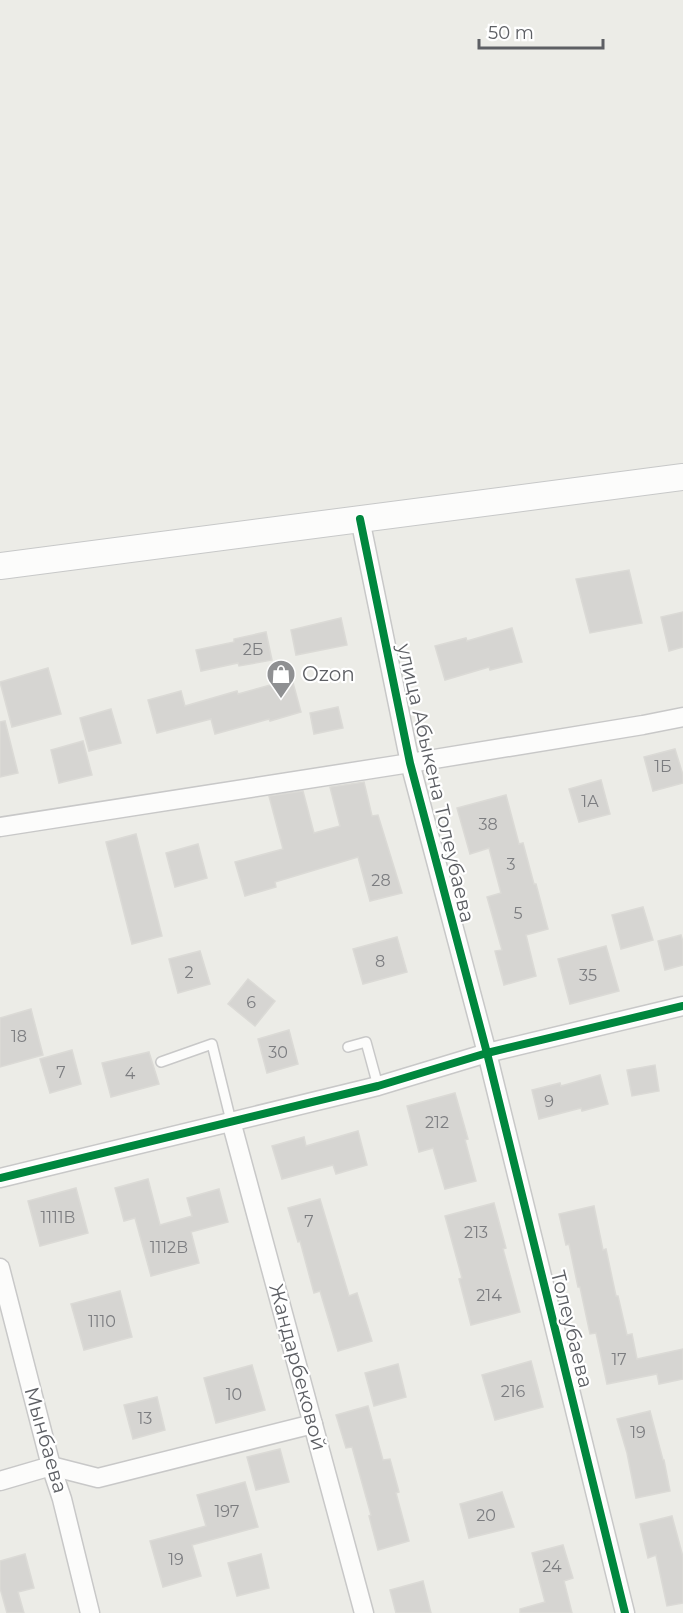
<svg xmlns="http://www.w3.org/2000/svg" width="683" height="1613" font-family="Montserrat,sans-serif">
<rect width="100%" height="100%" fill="#ecece7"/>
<g fill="#d6d5d2" stroke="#dbdad6" stroke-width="1.5">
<path d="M629,570L642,623L590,633L576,579Z"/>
<path d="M683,612V647L669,651L661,617Z"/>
<path d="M341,618L347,645L296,655L291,630Z"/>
<path d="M512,628L522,662L490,670L489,667L445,680L435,646L466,638L467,641Z"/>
<path d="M266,632L272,660L239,666L238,663L201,671L196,650L234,642V639Z"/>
<path d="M48,668L61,714L12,727L0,682Z"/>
<path d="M292,679L301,712L270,721L269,719L215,734L211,719L157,733L148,700L181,691L185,706L237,691L238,694Z"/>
<path d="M338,707L343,728L314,734L310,713Z"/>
<path d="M111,709L121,743L89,751L80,718Z"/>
<path d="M5,721L18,773L0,777V722Z"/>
<path d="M83,741L92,775L59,783L51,750Z"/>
<path d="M675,749L683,775V783L653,791L644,757Z"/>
<path d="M601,780L610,814L579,822L569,789Z"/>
<path d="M364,782L372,816L378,815L402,893L370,901L358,857L275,882L276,887L245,896L235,862L283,849L269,796L303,791L314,833L340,826L330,787Z"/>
<path d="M506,795L519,844L523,843L534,884H536L548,929L526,935L536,976L504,985L495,951L502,950L487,897L501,893L489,848L470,854L457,808Z"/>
<path d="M136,834L162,936L132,944L106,842Z"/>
<path d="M198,844L207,878L175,887L166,853Z"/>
<path d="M643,907L653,940L621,949L612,915Z"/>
<path d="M681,935L683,942V965L665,970L658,941Z"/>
<path d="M397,937L407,972L363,984L353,949Z"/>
<path d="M606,946L619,991L570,1004L558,959Z"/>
<path d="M200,951L210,984L178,993L169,959Z"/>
<path d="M248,979L275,1001L255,1026L228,1004Z"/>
<path d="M31,1009L43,1055L0,1067V1018Z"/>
<path d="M289,1030L298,1064L267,1073L258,1039Z"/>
<path d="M72,1050L81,1084L50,1093L40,1059Z"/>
<path d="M149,1052L159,1084L111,1097L102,1063Z"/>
<path d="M655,1065L659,1091L632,1096L627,1070Z"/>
<path d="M600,1075L608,1104L582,1111L581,1108L539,1119L532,1090L560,1083L561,1086Z"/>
<path d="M455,1093L468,1139L465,1140L476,1181L445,1189L433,1148L419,1152L407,1106Z"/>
<path d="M358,1131L367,1165L336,1174L333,1165L282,1179L272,1146L304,1137L306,1146Z"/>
<path d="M148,1179L160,1225L192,1216L187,1198L219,1189L228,1222L191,1232L199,1263L151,1276L135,1218L124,1221L115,1188Z"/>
<path d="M76,1188L88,1233L40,1246L28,1201Z"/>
<path d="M320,1199L349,1296L357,1293L372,1341L338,1351L320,1291L314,1293L300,1241L298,1242L288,1208Z"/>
<path d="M494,1203L506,1248L503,1249L520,1312L471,1325L459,1279L462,1278L445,1216Z"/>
<path d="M594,1206L603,1250L606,1249L616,1296H618L627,1335L632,1334L637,1359L683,1349V1379L659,1384L657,1374L607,1384L596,1333L590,1334L580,1287H578L569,1244L566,1245L559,1214Z"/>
<path d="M120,1291L132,1337L84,1350L71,1304Z"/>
<path d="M531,1361L543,1407L495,1420L482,1375Z"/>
<path d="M398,1364L406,1397L374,1406L365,1373Z"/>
<path d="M252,1365L265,1410L216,1423L204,1378Z"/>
<path d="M157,1397L165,1430L133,1439L124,1405Z"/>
<path d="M368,1406L383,1460L390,1459L399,1492L396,1493L409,1541L378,1550L369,1516L371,1515L352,1447L346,1448L336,1415Z"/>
<path d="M650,1411L663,1460H664L670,1491L636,1498L627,1453L617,1419Z"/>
<path d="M280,1449L289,1482L256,1490L247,1457Z"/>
<path d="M245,1482L258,1527L192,1545L201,1576L163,1587L150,1541L206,1526L197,1495Z"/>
<path d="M502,1492L514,1527L469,1538L460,1504Z"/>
<path d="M672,1516L683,1557V1603L667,1606L656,1555L648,1558L640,1524Z"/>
<path d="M563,1545L573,1578L564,1581L572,1613H520V1609L545,1602L532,1553Z"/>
<path d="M25,1554L34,1588L18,1592L24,1613H7L0,1588V1561Z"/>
<path d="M261,1554L269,1588L237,1596L228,1563Z"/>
<path d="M423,1581L431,1613H396L390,1590Z"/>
</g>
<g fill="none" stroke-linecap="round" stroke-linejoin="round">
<g stroke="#c8c8c8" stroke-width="12">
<g id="service">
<path d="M348,1047L366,1042L378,1086"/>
<path d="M161,1062L212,1044L231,1121"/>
</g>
</g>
<g stroke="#c8c8c8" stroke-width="21">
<g id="minor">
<path d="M360,519L410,763L487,1053L625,1613"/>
<path d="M0,827L410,763L643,725L683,717"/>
<path d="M231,1121L364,1613"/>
<path d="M0,1178L378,1086L487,1053L683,1006"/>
<path d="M0,1268L51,1466L62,1499L90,1613"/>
<path d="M0,1481L51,1466L98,1478L313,1424"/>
</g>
</g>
<g stroke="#c7c8c8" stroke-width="28">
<path id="secondary" d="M0,566L683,477"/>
</g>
<use href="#service" stroke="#fcfcfb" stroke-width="9"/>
<use href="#minor" stroke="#fcfcfb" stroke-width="18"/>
<use href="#secondary" stroke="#fcfcfb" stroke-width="26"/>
<g stroke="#fff" stroke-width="11">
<g id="cycleway">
<path d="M360,519L410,763L487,1053L625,1613"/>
<path d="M0,1178L378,1086L487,1053L683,1006"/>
</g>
</g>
<use href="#cycleway" stroke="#00873e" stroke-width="8"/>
</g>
<defs>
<g id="shop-pin" transform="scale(1.5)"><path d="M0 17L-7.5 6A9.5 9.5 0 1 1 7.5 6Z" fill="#8f9092" stroke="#fff"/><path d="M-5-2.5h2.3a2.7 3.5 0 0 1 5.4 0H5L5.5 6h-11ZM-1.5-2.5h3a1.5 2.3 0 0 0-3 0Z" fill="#fff"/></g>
</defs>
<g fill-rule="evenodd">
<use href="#shop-pin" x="281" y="674"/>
</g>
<g text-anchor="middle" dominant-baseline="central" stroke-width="4.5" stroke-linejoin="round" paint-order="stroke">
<g font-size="16" fill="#7c7d80">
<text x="253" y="649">2Б</text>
<text x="663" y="766">1Б</text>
<text x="590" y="801">1А</text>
<text x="488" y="824">38</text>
<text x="511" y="864">3</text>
<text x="381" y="880">28</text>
<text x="518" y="913">5</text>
<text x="380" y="961">8</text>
<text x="189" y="972">2</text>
<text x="588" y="975">35</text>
<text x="251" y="1002">6</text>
<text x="19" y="1036">18</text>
<text x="278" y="1052">30</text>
<text x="61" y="1072">7</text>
<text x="130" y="1073">4</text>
<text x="549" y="1101">9</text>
<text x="437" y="1122">212</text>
<text x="58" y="1217">1111В</text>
<text x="309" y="1221">7</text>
<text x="476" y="1232">213</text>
<text x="169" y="1247">1112В</text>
<text x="489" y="1295">214</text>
<text x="102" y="1321">1110</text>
<text x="619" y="1359">17</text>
<text x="513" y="1391">216</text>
<text x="234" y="1394">10</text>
<text x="145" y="1418">13</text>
<text x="638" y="1432">19</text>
<text x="227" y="1511">197</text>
<text x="486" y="1515">20</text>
<text x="176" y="1559">19</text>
<text x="552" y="1566">24</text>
</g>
<g font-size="20" fill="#5d5f64" stroke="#fff" text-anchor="start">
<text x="302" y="674">Ozon</text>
</g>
<g font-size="20" fill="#5d5f64" stroke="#fff">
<text transform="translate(436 783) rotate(77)">улица Абыкена Толеубаева</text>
<text transform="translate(572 1329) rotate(76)">Толеубаева</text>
<text transform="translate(298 1367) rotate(75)">Жандарбековой</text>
<text transform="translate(46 1440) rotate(74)">Мынбаева</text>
</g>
</g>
<path d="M479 39v9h124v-9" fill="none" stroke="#5d5f64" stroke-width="3"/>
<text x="488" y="39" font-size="18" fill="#5d5f64" stroke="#ffffff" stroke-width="4.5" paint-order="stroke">50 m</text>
</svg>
